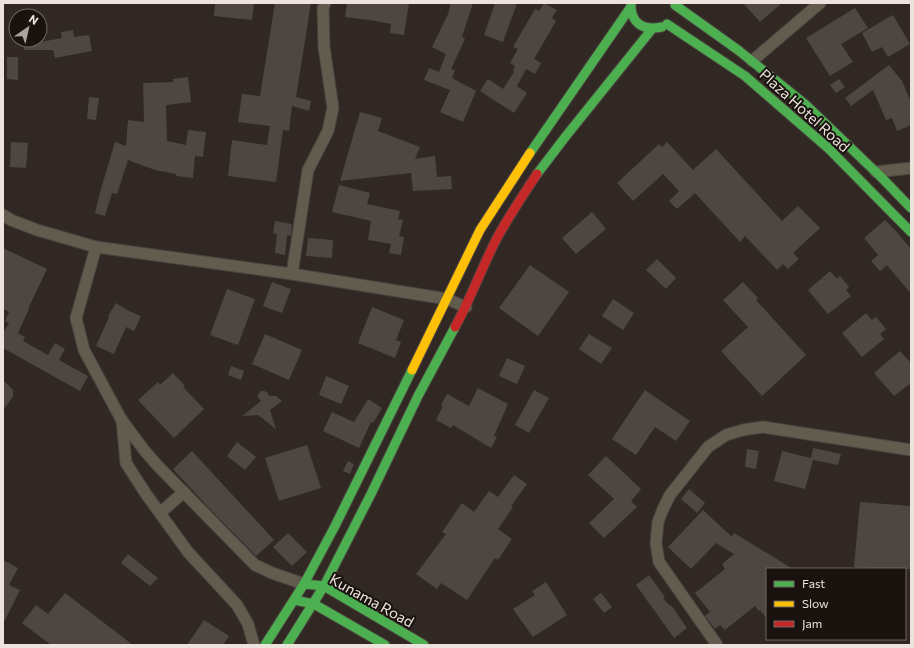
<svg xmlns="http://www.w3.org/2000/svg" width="914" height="648" font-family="Commissioner,sans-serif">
<rect width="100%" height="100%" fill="#312824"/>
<g fill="#4e4642">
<path d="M215,3H254L252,20L214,16Z"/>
<path d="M275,3H311L296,97L311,101L309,111L292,106L289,131L283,130L276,182L228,176L232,140L267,145L270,126L238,122L242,94L260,96Z"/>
<path d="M347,3H409L404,35L390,33L391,24L370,20L345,17Z"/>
<path d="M451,3H473L462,37L465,39L451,69L455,70L452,78L476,91L463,122L440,112L450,90L424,80L429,68L439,72L446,54L432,47L448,14Z"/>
<path d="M495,3H517L503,42L484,35Z"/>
<path d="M544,3L557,10L552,18L556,21L534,59L541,63L535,74L526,69L517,86L527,93L514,113L480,91L488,79L503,89L514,72L513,71L515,66L510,63L518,49L513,47L535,9L539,11Z"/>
<path d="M743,3H782L760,22Z"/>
<path d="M855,8L868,28L841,44L853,62L830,76L806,38Z"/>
<path d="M893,15L910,44L888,57L882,47L872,52L862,33Z"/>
<path d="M73,30L74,37L89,35L92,51L55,58L53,50H24V45L62,38L61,32Z"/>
<path d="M7,57H18V80L7,79Z"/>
<path d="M889,65L902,81L911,102V125L897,131L892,118L886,120L873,90L851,106L845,98Z"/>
<path d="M188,77L191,102L166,105L167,141L186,145L188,130L206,132L203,157L195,156L193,178L176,176V174L155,170L128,160L117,194L112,193L105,216L95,213L101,189L115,142L126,146L128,120L144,122L143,83L173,82V79Z"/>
<path d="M839,79L845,87L836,93L830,85Z"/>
<path d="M89,97L99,98L96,120L87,119Z"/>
<path d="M360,112L382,118L378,131L420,147L415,159L435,156L437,177L451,176L452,189L413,191L411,173L340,181Z"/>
<path d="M11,142L28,143L26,168L10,167Z"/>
<path d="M667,142L693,170L716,149L782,221L798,206L820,228L793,253L799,259L788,269L783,264L777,270L745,236L740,242L695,193L677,209L669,201L679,191L663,174L633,201L617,183L659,144L662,147Z"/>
<path d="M339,185L370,193L367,204L400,211L398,219L403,220L399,236L404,237L401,255L389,253L391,244L368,240L371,221L332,212Z"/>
<path d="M592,212L606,229L576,254L562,238Z"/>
<path d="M885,220L895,230L911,249V294L887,265L880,271L871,261L878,255L864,238Z"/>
<path d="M275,221L292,224L291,236L287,235L285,255L275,253L277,234L273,233Z"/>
<path d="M308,238L333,240L332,258L306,256Z"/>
<path d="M3,248L47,269L28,309H29L18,333L25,337L23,341L48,355L55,343L65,349L59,360L88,376L80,391L3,348V333L9,323L5,321L9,312L3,309Z"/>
<path d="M657,259L676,278L666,289L646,270Z"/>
<path d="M530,265L569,292L538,336L499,308Z"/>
<path d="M830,271L837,279L840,276L849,287L846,290L851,296L828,314L808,290Z"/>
<path d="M272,282L291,289L282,313L263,306Z"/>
<path d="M743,282L758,298L756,300L806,355L762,396L721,351L748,327L723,300Z"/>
<path d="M227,289L255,299L238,345L210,335Z"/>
<path d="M613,299L634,313L623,330L602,316Z"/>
<path d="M116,303L129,311L141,316L134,331L126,327L114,354L96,346L109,317L108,316Z"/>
<path d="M372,307L404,320L396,340L401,342L395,358L358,343Z"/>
<path d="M866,313L872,320L876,317L886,329L880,334L884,339L862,357L842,333Z"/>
<path d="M265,334L302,350L289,380L252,364Z"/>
<path d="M589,334L612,348L601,364L579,349Z"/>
<path d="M900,351L911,363V383L894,396L874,373Z"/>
<path d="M507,358L525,366L517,384L499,376Z"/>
<path d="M231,366L244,371L241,380L228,375Z"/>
<path d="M173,373L185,386L183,387L204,409L174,438L138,400L158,382L160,385Z"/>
<path d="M326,376L349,386L341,404L319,395Z"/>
<path d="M3,380L13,390V397L3,410Z"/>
<path d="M478,388L508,404L494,436L497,437L491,448L453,425L451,428L436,420L443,406L441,405L447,394L469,406Z"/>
<path d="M534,390L549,398L529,433L515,425Z"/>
<path d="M645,390L690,421L676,441L655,427L636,455L612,439Z"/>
<path d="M261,391H264L267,392L269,396H276L282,401L270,410L276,429L258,415L242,416L261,401L258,397V394Z"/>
<path d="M368,399L382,408L373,423L371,422L359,448L323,431L332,412L354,422Z"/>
<path d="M237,442L256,457L245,470L227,456Z"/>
<path d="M307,445L321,488L279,501L265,458Z"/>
<path d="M813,448L841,454L838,465L813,460L805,489L774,481L782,451L811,458Z"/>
<path d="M747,449L759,451L756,469L745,467Z"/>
<path d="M192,451L274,540L256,556L209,508L173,469Z"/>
<path d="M606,456L641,489L631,501L637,507L604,538L589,523L614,499L588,475Z"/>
<path d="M348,461L354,464L350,474L343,471Z"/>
<path d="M514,475L527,484L511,506L513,507L498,529L512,539L498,560L495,558L467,600L441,583L437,589L416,574L446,534L442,532L462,503L474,512L489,491L498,497Z"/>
<path d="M689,489L705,503L697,513L681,499Z"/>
<path d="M860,502L911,506V569H881L854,567Z"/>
<path d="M703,510L732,537L734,533L793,569H767V619L760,610L759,611L755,606L725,630L720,625L715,629L705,616L710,612L695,593L725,569L722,564L734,554L716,543L691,569L668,547Z"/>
<path d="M288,533L307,552L292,566L273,547Z"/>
<path d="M128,554L158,578L150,586L121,563Z"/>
<path d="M3,560L18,568L9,585L20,590L3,624Z"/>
<path d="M649,575L665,597L663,598L670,606L671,605L687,628L674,638L636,585Z"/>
<path d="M546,582L567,615L533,637L513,609L535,595L532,591Z"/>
<path d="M65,593L133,645H51L22,623L36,605L48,614Z"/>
<path d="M601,593L612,607L604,613L593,599Z"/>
<path d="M204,620L229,636L223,645H187Z"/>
</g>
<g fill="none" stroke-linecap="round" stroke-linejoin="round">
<g stroke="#4b433f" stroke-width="13">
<g id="street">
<path d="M752,61L820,3"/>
<path d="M876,172L911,168"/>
<path d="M3,215L11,220L37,230L96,247L292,274L447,299L466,307"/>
<path d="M96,247L76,318L84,350L121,419L144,450L157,465L255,565L272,573L304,584"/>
<path d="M292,274L308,170L328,131L333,108L324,47L323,8L325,3"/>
<path d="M122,420L126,463L146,494L188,552L237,605L248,624L254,645"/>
<path d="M160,513L184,492"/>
<path d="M717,645L659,562L656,543L658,522L663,509L670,495L708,447L726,435L743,430L763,427L911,450"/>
</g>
</g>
<g stroke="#4b433f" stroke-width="11">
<g id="fast">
<path d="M631,3C630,23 643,31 662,27"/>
<path d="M675,5L738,50L806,105L881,177L911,208"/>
<path d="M667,24L745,76L828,148L911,232"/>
<path d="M530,153L630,8"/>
<path d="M537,174L566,136L652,29"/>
<path d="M304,584L324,586L424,645"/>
<path d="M294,600L314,604L385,645"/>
<path d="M265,645L304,584L335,526L412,370"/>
<path d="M287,645L324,586L371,494L418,396L455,327"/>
</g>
</g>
<g stroke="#4b433f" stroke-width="11">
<path id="slow" d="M412,370L480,230L530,153"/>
</g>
<g stroke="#4b433f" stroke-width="11">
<path id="jam" d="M455,327C471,298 482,267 497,238C509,216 523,195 537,174"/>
</g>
<use href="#street" stroke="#615c4e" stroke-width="11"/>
<use href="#fast" stroke="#4caf50" stroke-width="9"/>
<use href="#slow" stroke="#ffc107" stroke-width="9"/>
<use href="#jam" stroke="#c62828" stroke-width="9"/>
</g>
<g text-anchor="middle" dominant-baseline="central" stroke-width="4" stroke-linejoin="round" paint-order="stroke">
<g font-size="15" fill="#eee2dc" stroke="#19120e">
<text transform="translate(805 110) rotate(42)">Plaza Hotel Road</text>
<text transform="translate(372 600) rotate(29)">Kunama Road</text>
</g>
</g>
<rect width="914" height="648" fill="none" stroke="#eee2dc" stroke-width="8"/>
<rect x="766" y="568" width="140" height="72" fill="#19120e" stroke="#6e6560"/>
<rect x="774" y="581" width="20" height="6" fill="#4caf50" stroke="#6e6560"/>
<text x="802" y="588" font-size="12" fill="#eee2dc">Fast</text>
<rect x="774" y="601" width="20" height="6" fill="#ffc107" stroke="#6e6560"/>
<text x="802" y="608" font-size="12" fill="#eee2dc">Slow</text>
<rect x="774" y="621" width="20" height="6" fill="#c62828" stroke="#6e6560"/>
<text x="802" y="628" font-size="12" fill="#eee2dc">Jam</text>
<g transform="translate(28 28) rotate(34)"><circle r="19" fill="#19120e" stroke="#6e6560"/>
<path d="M0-3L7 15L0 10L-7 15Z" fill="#aca19c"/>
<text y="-6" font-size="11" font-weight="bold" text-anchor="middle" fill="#eee2dc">N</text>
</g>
</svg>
